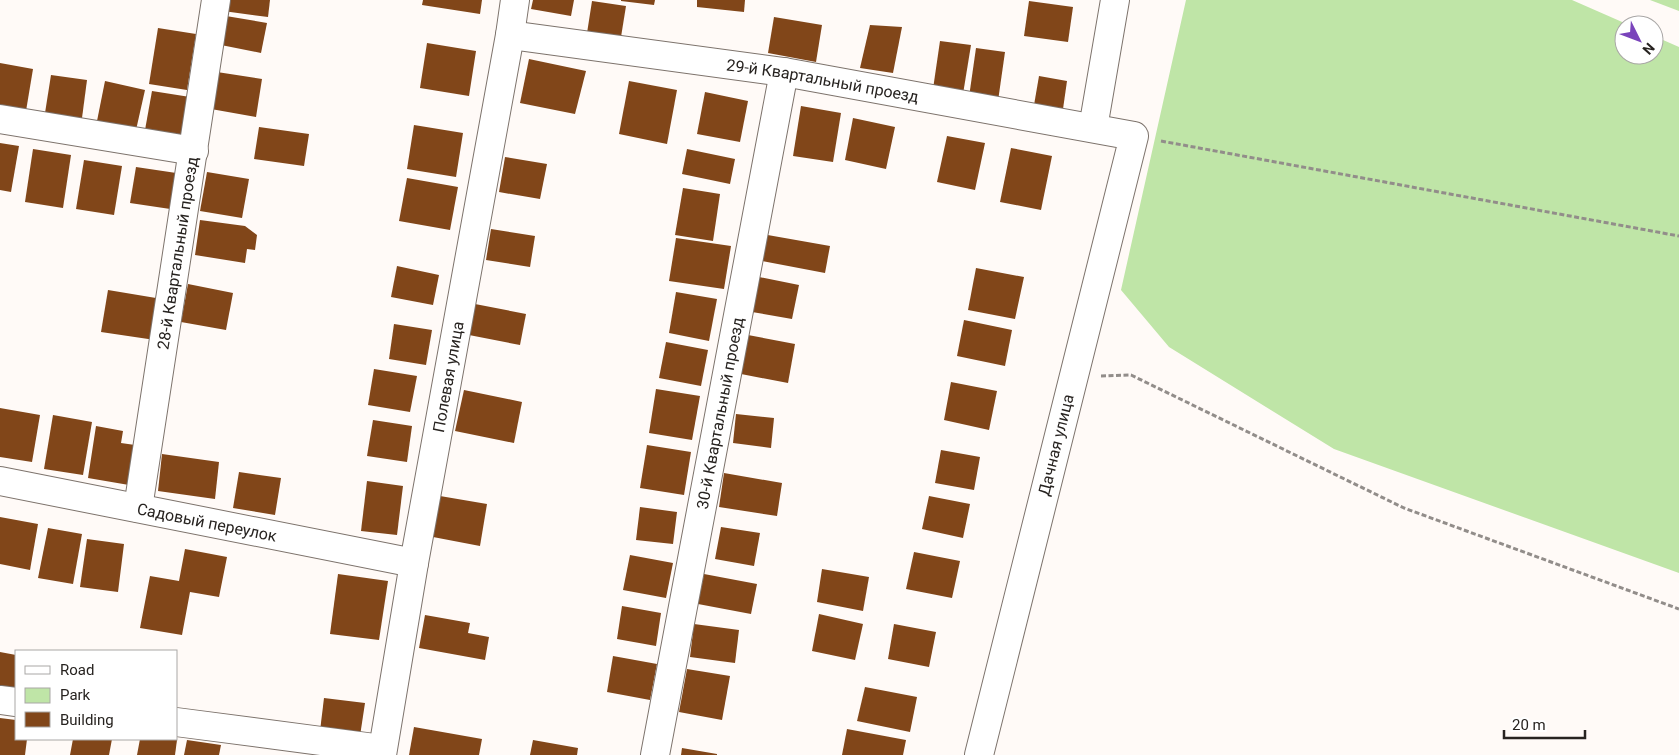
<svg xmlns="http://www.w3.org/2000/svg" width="1679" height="755" font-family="Roboto,sans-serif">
<rect width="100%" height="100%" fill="#fffaf7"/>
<g fill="#bfe5a7">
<path d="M1186,0H1572L1629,25H1624V55H1654V36L1679,47V573L1334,449L1169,347L1121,290Z"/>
<path d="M1650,0H1679V11Z"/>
</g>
<g fill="#814619">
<path d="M225,0H270L268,17L223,11Z"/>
<path d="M423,0H482L480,14L422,5Z"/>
<path d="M533,0H574L571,16L531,9Z"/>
<path d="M621,0H655L654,5L621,1Z"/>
<path d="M697,0H745L744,12L697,7Z"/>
<path d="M592,1L626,6L621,37L587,33Z"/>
<path d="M1029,1L1073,7L1068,42L1024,36Z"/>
<path d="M226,16L267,23L261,53L221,45Z"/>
<path d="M774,17L822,25L816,62L768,53Z"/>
<path d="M870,25L902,27L893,73L860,68Z"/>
<path d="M158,28L196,34L187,90L149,84Z"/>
<path d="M940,41L971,45L963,94L933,89Z"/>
<path d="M427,43L476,51L469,96L420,88Z"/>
<path d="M976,48L1005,52L998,101L969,97Z"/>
<path d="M529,59L586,71L575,114L520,103Z"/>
<path d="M0,63L33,69L26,111L0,106Z"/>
<path d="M217,72L262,79L256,117L211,109Z"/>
<path d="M51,75L87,80L82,118L45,113Z"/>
<path d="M1039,76L1067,81L1062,116L1033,111Z"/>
<path d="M105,81L145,90L136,130L97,121Z"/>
<path d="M629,81L677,90L667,144L619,134Z"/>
<path d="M152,91L190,97L183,137L145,130Z"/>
<path d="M705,92L748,101L740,142L697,134Z"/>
<path d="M801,106L841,113L833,162L793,156Z"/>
<path d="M853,118L895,127L886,169L845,160Z"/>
<path d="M414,125L463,133L456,177L407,169Z"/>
<path d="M259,127L309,134L304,166L254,159Z"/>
<path d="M947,136L985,143L975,190L937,182Z"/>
<path d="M0,143L19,146L11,192L0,190Z"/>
<path d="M1011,148L1052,156L1041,210L1000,202Z"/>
<path d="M33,149L71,155L63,208L25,202Z"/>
<path d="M687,149L735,159L730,184L682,174Z"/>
<path d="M505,157L547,164L540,199L499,192Z"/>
<path d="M84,160L122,166L114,215L76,209Z"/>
<path d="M136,167L183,174L177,210L130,203Z"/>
<path d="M207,172L249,179L242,218L200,211Z"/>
<path d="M407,178L458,187L450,230L399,221Z"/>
<path d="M683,188L720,194L713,241L675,235Z"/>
<path d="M200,220L245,226L257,235L255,250L247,249L245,263L195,255Z"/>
<path d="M491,229L535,236L530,267L486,260Z"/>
<path d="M762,234L830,246L825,273L757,260Z"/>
<path d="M676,238L731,246L724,289L669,281Z"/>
<path d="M397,266L439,275L433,305L391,297Z"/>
<path d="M976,268L1024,277L1015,319L968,310Z"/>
<path d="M759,277L799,285L792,319L752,312Z"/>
<path d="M188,284L233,293L226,330L181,322Z"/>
<path d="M108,290L162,299L155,340L101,332Z"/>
<path d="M676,292L717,299L709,341L669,333Z"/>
<path d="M475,304L526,314L520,345L469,335Z"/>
<path d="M964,320L1012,330L1005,366L957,356Z"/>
<path d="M394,324L432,330L426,365L389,359Z"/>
<path d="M748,335L795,344L788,383L741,374Z"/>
<path d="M666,342L708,350L701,386L659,378Z"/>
<path d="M374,369L417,376L410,412L368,405Z"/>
<path d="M951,382L997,391L989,430L944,420Z"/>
<path d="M656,389L700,396L692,440L649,433Z"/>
<path d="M464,390L522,402L514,443L455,431Z"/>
<path d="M0,408L40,415L32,462L0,457Z"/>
<path d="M736,414L774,418L771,448L733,443Z"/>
<path d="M53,415L92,422L83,475L44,469Z"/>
<path d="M373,420L412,426L407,462L367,456Z"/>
<path d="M96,426L123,431L121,443L135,445L129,485L88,478Z"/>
<path d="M647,445L691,452L684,495L640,488Z"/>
<path d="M941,450L980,457L974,490L935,483Z"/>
<path d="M162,454L219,462L215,499L158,491Z"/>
<path d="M239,472L281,478L275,515L233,508Z"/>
<path d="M724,473L782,483L777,516L719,507Z"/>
<path d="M367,481L403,486L397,535L361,531Z"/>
<path d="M440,496L487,504L480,546L433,537Z"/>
<path d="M929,496L970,504L963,538L922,529Z"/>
<path d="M640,507L677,512L673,544L636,540Z"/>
<path d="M0,517L38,524L30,570L0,564Z"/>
<path d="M721,527L760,533L754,566L715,559Z"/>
<path d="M48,528L82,534L73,584L38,578Z"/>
<path d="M87,539L124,544L118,592L80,587Z"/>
<path d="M185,549L227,557L219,597L190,592L182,635L140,628L150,576L179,581Z"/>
<path d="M914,552L960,561L952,598L906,589Z"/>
<path d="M630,555L673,563L666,598L623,590Z"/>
<path d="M822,569L869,577L863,611L817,602Z"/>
<path d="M338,574L388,581L379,640L330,634Z"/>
<path d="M704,574L757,584L751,614L698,604Z"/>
<path d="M622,606L661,613L656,646L617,639Z"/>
<path d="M819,614L863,624L855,660L812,651Z"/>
<path d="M425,615L470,623L468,633L489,637L485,660L419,648Z"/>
<path d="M694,624L739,630L735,663L690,657Z"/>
<path d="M894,624L936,632L929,667L888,659Z"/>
<path d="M0,652L16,655V693L0,690Z"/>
<path d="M613,656L657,664L650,700L607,692Z"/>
<path d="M687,669L730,676L722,720L679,712Z"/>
<path d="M865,687L917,697L910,732L857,721Z"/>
<path d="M324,698L365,703L360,736L320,731Z"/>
<path d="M0,718L16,720V739H27L25,755H0Z"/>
<path d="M414,727L482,739L479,755H409Z"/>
<path d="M847,729L906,740L903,755H842Z"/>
<path d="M73,739H112L109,755H70Z"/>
<path d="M140,739L177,740L175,755H137Z"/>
<path d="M187,740L221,745L219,755H184Z"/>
<path d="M533,740L578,748L577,755H530Z"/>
<path d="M682,748L717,754V755H681Z"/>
</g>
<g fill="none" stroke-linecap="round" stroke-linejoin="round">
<g stroke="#7d736c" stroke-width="30">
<g id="minor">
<path id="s1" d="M510,35L784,72L1134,136L979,755"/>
<path d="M0,119L194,151"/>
<path d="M1093,128L1115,0"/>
<path id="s2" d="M0,481L414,563"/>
<path id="s3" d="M138,508L216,0"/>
<path d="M0,700L16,702"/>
<path d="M176,722L382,749"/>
<path id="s4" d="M382,755L414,563L510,35L515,0"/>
<path id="s5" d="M655,755L784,72"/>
</g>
</g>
<g stroke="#928d8a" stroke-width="3" stroke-dasharray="5 2.5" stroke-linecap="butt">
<path d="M1161,141L1679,236"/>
<path d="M1101,376L1131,375L1404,508L1679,609"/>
</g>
<use href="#minor" stroke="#fff" stroke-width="28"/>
</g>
<g text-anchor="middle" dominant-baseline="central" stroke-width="5" stroke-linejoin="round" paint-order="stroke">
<g font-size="16" fill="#272320" stroke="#fff">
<text stroke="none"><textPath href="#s1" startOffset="316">29-й Квартальный проезд</textPath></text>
<text stroke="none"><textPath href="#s3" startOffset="258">28-й Квартальный проезд</textPath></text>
<text stroke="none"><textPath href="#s4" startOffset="384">Полевая улица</textPath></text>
<text stroke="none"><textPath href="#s5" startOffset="348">30-й Квартальный проезд</textPath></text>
<text transform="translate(1056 445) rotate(-76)">Дачная улица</text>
<text stroke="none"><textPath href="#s2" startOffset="211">Садовый переулок</textPath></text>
</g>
</g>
<rect x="15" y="650" width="162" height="90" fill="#ffffff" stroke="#a9a7a6"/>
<rect x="25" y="666" width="25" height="8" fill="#ffffff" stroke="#a9a7a6"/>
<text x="60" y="675" font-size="15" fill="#272320">Road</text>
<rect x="25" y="688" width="25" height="15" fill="#bfe5a7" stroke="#a9a7a6"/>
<text x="60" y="700" font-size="15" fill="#272320">Park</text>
<rect x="25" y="712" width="25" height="15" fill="#814619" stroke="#a9a7a6"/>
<text x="60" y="725" font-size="15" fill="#272320">Building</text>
<g transform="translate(1639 40) rotate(132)"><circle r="24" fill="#ffffff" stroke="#a9a7a6"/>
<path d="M0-4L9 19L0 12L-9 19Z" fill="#7a44bb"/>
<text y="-8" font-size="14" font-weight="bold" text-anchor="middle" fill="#272320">N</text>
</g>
<path d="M1504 730v8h81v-8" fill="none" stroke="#272320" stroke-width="2.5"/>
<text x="1512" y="730" font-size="15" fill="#272320" stroke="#ffffff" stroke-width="4" paint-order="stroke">20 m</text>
</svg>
